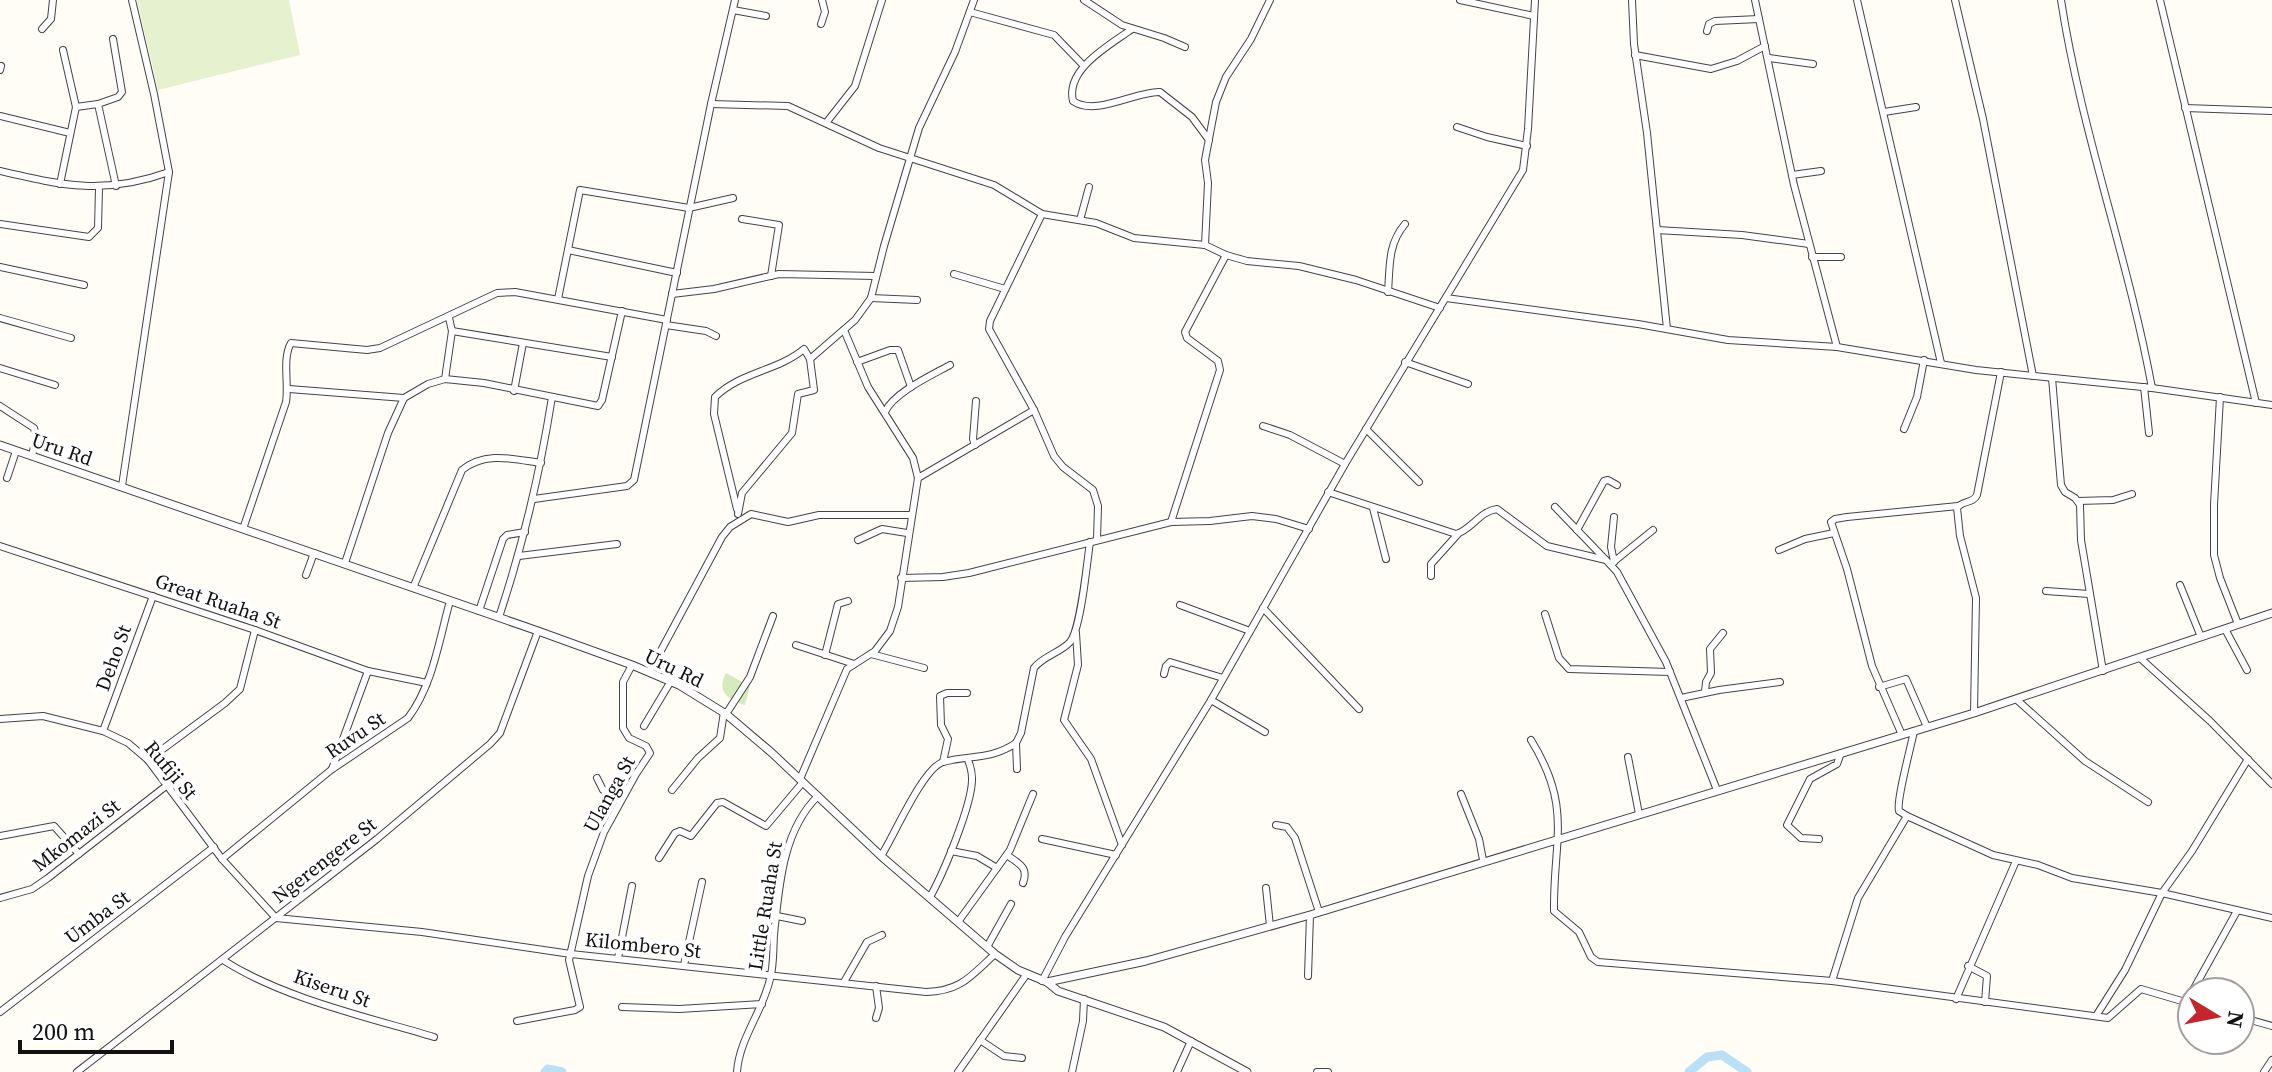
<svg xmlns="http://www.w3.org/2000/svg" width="2272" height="1072" font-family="'Source Serif 4',serif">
<rect width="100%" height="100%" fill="#fffdf5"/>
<path fill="#d5ebbd" d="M726,673L750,686L745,705C728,700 716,691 726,673Z"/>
<path fill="#e6f2cf" d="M137,0H289L300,55L158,90Z"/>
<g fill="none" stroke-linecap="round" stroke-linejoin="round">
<g stroke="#b9e0f7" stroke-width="9">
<path d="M545,1072L548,1069L562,1072"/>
<path d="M1689,1072L1707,1057L1722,1055L1747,1072"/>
</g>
<g stroke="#444" stroke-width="8">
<g id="minor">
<path d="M1084,0L1122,25L1164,38L1185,47"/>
<path d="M1460,0L1534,16"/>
<path d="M1632,0L1634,44L1647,133L1667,329"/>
<path d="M1755,0L1794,185L1837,347"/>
<path d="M1857,0L1941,363"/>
<path d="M1955,0L1983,119L2033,376"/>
<path d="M2061,0C2081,131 2128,257 2152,388"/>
<path d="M2160,0L2256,403"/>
<path d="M733,10L766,16"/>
<path d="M970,12L1054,35L1083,65"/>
<path d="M821,24L825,12L822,0"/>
<path d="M42,29L51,19L53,0"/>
<path d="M1132,29C1110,45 1065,69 1073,101C1095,117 1136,91 1160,92L1192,117L1209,140"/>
<path d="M1707,31L1709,24L1715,21L1759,19"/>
<path d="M113,39L122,92L118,97L98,104L116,186"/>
<path d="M63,50L76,107"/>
<path d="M1635,55L1711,69L1737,61L1765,46"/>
<path d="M1769,58L1813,64"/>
<path d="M0,70L1,66"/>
<path d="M711,104L788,106L879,148L994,185L1042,214L1096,223L1134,238L1205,245L1226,255L1247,261L1299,266L1356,280L1440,308"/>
<path d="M2185,108L2272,111"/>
<path d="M1884,112L1916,107"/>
<path d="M0,116L70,133"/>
<path d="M826,123L855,86L882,0"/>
<path d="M1457,127L1487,137L1527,146"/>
<path d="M0,171C64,186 105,195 169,172"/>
<path d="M1792,175L1821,171"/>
<path d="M60,184L76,107L98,104"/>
<path d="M1042,214L990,321L989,329L1034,410L1054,456L1063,467L1093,490L1098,506L1097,540"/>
<path d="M742,219L779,225L771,276"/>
<path d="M1080,220L1089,187"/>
<path d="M0,224L89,237L98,228L99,188"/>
<path d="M1657,230L1742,235L1809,244"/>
<path d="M1205,245L1208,183L1205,160L1216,102L1226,77L1251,39L1270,0"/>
<path d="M568,250L677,273"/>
<path d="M1812,257H1841"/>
<path d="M0,267L84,285"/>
<path d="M954,274L1005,289"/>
<path d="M1388,292C1390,265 1388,244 1405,224"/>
<path d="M672,294L714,289L779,274L876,276"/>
<path d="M871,298L917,300"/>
<path d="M1446,298L1638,324L1728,340L1837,347L1976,370L2152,388L2272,405"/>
<path d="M558,299L580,190L689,208L733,198"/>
<path d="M0,318L71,338"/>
<path d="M666,325L706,331L716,336"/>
<path d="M452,331L612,357"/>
<path d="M857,362L890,350H898L911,387"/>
<path d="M1405,362L1468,384"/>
<path d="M0,368L55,385"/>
<path d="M2052,378L2061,485L2065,492L2075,498L2080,505L2081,540L2103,671"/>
<path d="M445,379L452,331L449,318"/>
<path d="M2144,387L2149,433"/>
<path d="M289,389L404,398"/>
<path d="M514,391L523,343"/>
<path d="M2220,397L2214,505V555L2220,578L2238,624"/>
<path d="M0,406L34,428L36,437L32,456"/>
<path d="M885,412C893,393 932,375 950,365"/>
<path d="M1263,426L1290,435L1345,464"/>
<path d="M1366,429L1419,482"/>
<path d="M1904,429L1917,397L1924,360"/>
<path d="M975,445L973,439L976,401"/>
<path d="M7,478L16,451"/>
<path d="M918,478L1034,410"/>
<path d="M122,486L169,172L154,94L132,0"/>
<path d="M1328,492L1456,534C1471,530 1480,511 1497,509L1547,546L1606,560L1617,572L1666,662L1717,790"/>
<path d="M534,499L627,486L634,480L711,104L735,0"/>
<path d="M2078,501L2113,500L2132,494"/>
<path d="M1555,507L1605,559"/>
<path d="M1373,508L1386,559"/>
<path d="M737,509L714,414L715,397C740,372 778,371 804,349L810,359"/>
<path d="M738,514L742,493L792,433L798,394L814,390L810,359L855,320L871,298L884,246L919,128L955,52L974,0"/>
<path d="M1171,522L1220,370L1218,361L1187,338L1185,332L1226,255"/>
<path d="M243,529L286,402C289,384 282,358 291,343L367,350L380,348L497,293L515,292L667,320"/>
<path d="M1577,530L1604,481L1608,480L1617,485"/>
<path d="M858,540L882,529L907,533"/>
<path d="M0,546L255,630L368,671L427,683"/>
<path d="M1779,550L1805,539L1834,533"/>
<path d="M519,556L617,544"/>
<path d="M1614,562L1611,547L1614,517"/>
<path d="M345,563L388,433L404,398L428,384L445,379L484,383L598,406L602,400L622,311"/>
<path d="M1611,564L1653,530"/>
<path d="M306,575L314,553"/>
<path d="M1431,576V564L1458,534"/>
<path d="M901,578L943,577L969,573L1171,522L1210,521L1252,516L1276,519L1309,529"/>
<path d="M2180,585L2201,637"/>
<path d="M413,588L462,470C485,451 513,459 541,463"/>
<path d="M2046,591L2089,594"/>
<path d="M1180,605L1250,631"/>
<path d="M1263,608L1359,709"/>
<path d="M479,611L503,539L507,535L525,532"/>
<path d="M1545,614L1559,658L1569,669L1670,672"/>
<path d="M499,617C523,545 540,473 552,397"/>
<path d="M2225,629L2247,670"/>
<path d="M1076,633L1078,665L1064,720L1091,759L1122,845"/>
<path d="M796,645L854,664"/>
<path d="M871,654L924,668"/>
<path d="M825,655L838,604L848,601"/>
<path d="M2140,658L2210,721L2272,784"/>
<path d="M650,671L722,537L730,527L751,514L788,522L819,515H911"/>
<path d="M1164,674L1166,666L1170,662L1223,678"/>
<path d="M1879,687L1906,679L1927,727"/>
<path d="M1705,692L1706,682L1711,673L1710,649L1723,633"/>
<path d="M1681,698L1719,690L1780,682"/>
<path d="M2016,699L2085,761L2148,802"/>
<path d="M1211,700L1265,732"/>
<path d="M1974,713L1976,598L1960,536L1957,508C1962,500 1973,504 1977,495L2001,372"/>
<path d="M726,714L750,677L773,616"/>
<path d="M0,719L43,716L103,731L128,743L148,760L222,859L276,918L422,932L571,954L926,992C961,991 971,976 995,954"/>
<path d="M644,726L671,681"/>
<path d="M103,731L153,596"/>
<path d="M1914,731C1911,747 1896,801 1899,811L1907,816L1993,855L2038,865L2072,878L2162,893L2272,918"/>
<path d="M1902,735L1872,666L1847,569L1831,522L1835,519L1847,517L1958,506"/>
<path d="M1531,740C1573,808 1553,840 1554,911L1579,932L1591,957L1598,962L1832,981L2108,1018L2141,989L2192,1004"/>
<path d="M1016,743L1017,769"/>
<path d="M1628,757L1639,814"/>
<path d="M148,760L225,703L240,689L255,630"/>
<path d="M943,762L948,739L941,725L940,696L947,693H967"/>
<path d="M332,769L368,671"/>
<path d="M597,778L603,790L621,800"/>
<path d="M800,779L847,669L875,651L890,631L898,607L918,478L913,458L868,387L844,330"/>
<path d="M672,790L698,758L720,738L724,712"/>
<path d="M1461,794L1479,839L1483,860"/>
<path d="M1276,825L1287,827L1295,838L1319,912"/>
<path d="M0,836L54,826L79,854"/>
<path d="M1042,839L1116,855"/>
<path d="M1819,839L1801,838L1787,825L1810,779L1837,764L1841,753"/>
<path d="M951,851L977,856L997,868"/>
<path d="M1007,855C1019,864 1029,867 1023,883"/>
<path d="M881,856C894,836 923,768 943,762C969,755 991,760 1016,743L1021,733L1034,668C1043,656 1060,653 1070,642C1081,629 1087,562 1090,542"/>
<path d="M659,858L675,833L680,831L691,836L717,803L723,802L766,826L803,782"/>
<path d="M222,859L331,770L408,718C433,685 439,640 450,601"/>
<path d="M1266,888L1270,926"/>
<path d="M930,897C943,874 973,803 972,778C972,772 970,765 968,760"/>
<path d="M0,898L32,889L48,878L166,786"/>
<path d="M777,916L802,921"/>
<path d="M958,922L1010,850L1033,794"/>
<path d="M987,947L1011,904"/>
<path d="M618,958L632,886"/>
<path d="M223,960C282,998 367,1017 434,1037"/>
<path d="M684,965L702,882"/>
<path d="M1968,966L1987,976L1985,1002"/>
<path d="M1308,976L1310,915"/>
<path d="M1042,981L1065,937L1211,700L1345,464L1523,170L1528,129L1535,0"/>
<path d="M1832,981L1858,898L1907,816"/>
<path d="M844,982L867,942L882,935"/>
<path d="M876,986L879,1008L876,1018"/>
<path d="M2192,992L2237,911"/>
<path d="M1956,999L2016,861"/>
<path d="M622,1007L679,1009L762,1004"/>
<path d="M0,1012L214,847"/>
<path d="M2096,1016L2125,970L2162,893L2192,851L2248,759"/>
<path d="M2240,1017L2272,1026"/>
<path d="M517,1021L575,1010L580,1007L569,960L588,876L604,832L636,774L650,753L646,746L629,738L623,728V682L632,665"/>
<path d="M980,1040L1004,1056L1022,1058"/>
<path d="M77,1072L377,839L490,744L500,733L538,631"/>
<path d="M737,1072C739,1039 763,1011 770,979C774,965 773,950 774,935C779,888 782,831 818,796"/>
<path d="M958,1072L1026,975"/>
<path d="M1072,1072L1083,1021L1084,999"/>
<path d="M1177,1072L1191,1041"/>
<path d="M1317,1072H1328"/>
<path d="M2264,1072L2272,1060"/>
</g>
</g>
<g stroke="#444" stroke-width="9">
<g id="tertiary">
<path d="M0,445L538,631L632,665L679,685L726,714L772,753L881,856L995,954L1018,970L1047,982L1058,991L1164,1027L1247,1072"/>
<path d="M1047,982L1146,961L1310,915L1974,713L2272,613"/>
</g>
</g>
<use href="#minor" stroke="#fff" stroke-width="6"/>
<use href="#tertiary" stroke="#fff" stroke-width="7"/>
</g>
<g text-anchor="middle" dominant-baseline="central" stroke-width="8" stroke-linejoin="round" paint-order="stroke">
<g font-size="20" fill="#111" stroke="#fff">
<text transform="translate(62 449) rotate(19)">Uru Rd</text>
<text transform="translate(218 601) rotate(19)">Great Ruaha St</text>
<text transform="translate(113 658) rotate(-70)">Deho St</text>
<text transform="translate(674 668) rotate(26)">Uru Rd</text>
<text transform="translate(355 735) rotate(-34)">Ruvu St</text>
<text transform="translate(171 770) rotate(50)">Rufiji St</text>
<text transform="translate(609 794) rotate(-61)">Ulanga St</text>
<text transform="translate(76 835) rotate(-38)">Mkomazi St</text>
<text transform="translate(324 860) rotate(-38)">Ngerengere St</text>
<text transform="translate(765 906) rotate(-81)">Little Ruaha St</text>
<text transform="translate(97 917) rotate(-37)">Umba St</text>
<text transform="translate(643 945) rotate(6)">Kilombero St</text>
<text transform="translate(332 988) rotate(19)">Kiseru St</text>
</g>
</g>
<g transform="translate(2216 1016) rotate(100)"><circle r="38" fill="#ffffff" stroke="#a0a0a0" stroke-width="2"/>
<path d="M0-6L14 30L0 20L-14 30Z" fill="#c4262e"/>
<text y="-12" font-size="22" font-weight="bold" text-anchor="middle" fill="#111111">N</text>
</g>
<path d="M20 1040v12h152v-12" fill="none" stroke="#111111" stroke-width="4"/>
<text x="32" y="1040" font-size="24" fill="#111111" stroke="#ffffff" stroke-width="6" paint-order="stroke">200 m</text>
</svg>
